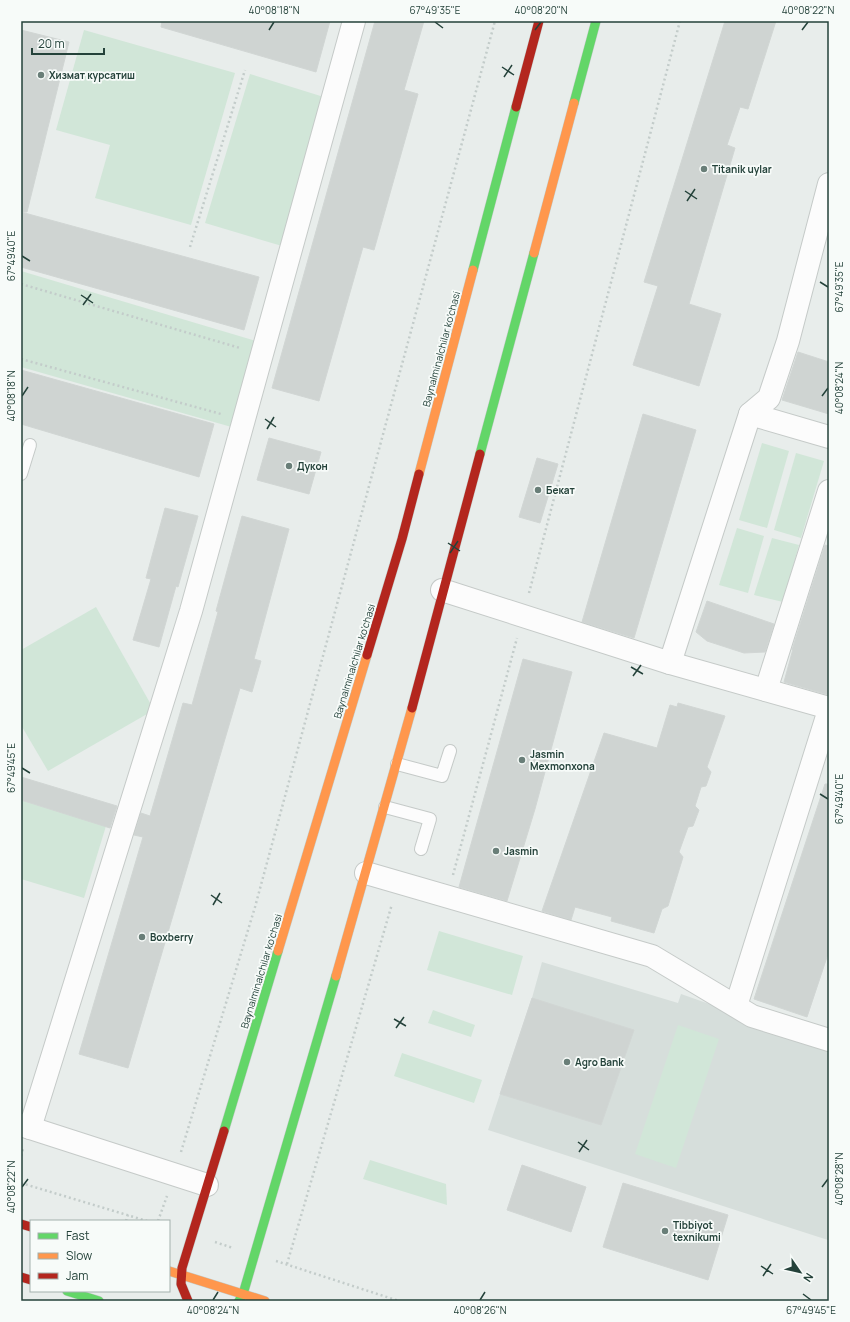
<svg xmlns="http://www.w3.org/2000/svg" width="850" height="1322" font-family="Manrope,sans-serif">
<rect width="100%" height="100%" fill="#e8edeb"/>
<path fill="#d6dedb" d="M542,962L678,1003L681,994L829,1046V1236L828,1240L488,1130L532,998Z"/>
<g fill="#d1e6d8">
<path d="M84,30L235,73L191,225L95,198L110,145L56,130Z"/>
<path d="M250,74L327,98L282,246L205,223Z"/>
<path d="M21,271L256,341L235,428L21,367Z"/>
<path d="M762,443L789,451L767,528L739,520Z"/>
<path d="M796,453L824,461L801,538L774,530Z"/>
<path d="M737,528L764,536L748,593L719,585Z"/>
<path d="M772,538L799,545L783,602L754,595Z"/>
<path d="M96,607L154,710L48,771L21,725V650Z"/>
<path d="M21,800L106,826L84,898L21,879Z"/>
<path d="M439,931L523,956L512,995L427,970Z"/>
<path d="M433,1010L475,1025L471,1037L428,1023Z"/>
<path d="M678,1025L719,1039L676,1168L635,1154Z"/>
<path d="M402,1053L482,1080L474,1103L394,1076Z"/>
<path d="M370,1160L446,1184L447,1205L363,1179Z"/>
</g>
<g fill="#cfd4d2" stroke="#d1d6d4">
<path d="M162,21H330L316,72L161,27Z"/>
<path d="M375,21H424L404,90L418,94L374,250L363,247L319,401L272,388Z"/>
<path d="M725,21H776L748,109L740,107L727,145L735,148L689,304L721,314L699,386L633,365L658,286L644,282Z"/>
<path d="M21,30L69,42L27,212H21Z"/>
<path d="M21,212L259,277L244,330L21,267Z"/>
<path d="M798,352L829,362V414L782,400Z"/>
<path d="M21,370L214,424L199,477L21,424Z"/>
<path d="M643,414L696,430L634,638L582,622Z"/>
<path d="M269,438L321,452L309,494L257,480Z"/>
<path d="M537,458L558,464L540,523L519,517Z"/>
<path d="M165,508L198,516L178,587L176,586L159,647L133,640L151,579L146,578Z"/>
<path d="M242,516L289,529L254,659L261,661L252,692L240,688L128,1068L79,1054L143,837L134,835L141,813L150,816L183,703L192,705L218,612L216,611Z"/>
<path d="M825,545L829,546V695L784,682L793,649L792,650Z"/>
<path d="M707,601L774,624L765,652L744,653L707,641L696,632Z"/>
<path d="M523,659L572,672L535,809L507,901L459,887Z"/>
<path d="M678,703L725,716L707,767L711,772L706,786L701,787L695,806L699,810L693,826L688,827L679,852L683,857L668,906L662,909L654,933L611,921L612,917L575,907L571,920L542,911L604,733L657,748L670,705L677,707Z"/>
<path d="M21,777L117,806L110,828L21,800Z"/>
<path d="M825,784H829V951L807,1017L754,999Z"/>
<path d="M532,998L634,1030L601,1125L500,1094Z"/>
<path d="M522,1165L586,1187L571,1232L507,1210Z"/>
<path d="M623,1183L728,1215L708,1280L603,1247Z"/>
</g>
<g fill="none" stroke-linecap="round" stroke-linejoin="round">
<g stroke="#c5cac8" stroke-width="14">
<g id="lane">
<path d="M21,474L30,445"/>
<path d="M397,764L442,776L450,751"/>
<path d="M385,807L430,819L421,849"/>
</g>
</g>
<g stroke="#c5cac8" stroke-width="24">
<g id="street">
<path d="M750,414L829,437"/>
<path d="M442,590L670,663L829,708"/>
<path d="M670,663L750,414L769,398L788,341L829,184"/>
<path d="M766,690L829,491"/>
<path d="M366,873L652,956L752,1016L829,1040"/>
<path d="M736,1006L829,710"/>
<path d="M21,1125L207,1185"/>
<path d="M30,1128L191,611L354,21"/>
</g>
</g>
<g stroke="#c3cbc8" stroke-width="10">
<g id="fast">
<path d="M574,103L596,21"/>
<path d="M473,270L516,107"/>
<path d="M480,454L534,253"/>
<path d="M224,1131L278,951"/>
<path d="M67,1291L99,1301"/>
<path d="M239,1301L243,1294L336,976"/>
</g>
</g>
<g stroke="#c3cbc8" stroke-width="10">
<g id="slow">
<path d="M534,253L574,103"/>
<path d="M419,474L473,270"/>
<path d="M278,951L367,655"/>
<path d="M336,976L412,708"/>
<path d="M169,1271L265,1301"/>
</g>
</g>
<g stroke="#c3cbc8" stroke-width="10">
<g id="jam">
<path d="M516,107L539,21"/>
<path d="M367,655L402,539L419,474"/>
<path d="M412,708L480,454"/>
<path d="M21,1224L31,1227"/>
<path d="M21,1277L31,1280"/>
<path d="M188,1301L181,1284L182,1268L224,1131"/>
</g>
</g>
<g stroke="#c3ccca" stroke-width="2.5" stroke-dasharray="2 3" stroke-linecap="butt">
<path d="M190,247L245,70"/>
<path d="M21,284L240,348"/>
<path d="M21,359L221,414"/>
<path d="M529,593L680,21"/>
<path d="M453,875L517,638"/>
<path d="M181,1152L255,907L495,21"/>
<path d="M21,1156L23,1149"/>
<path d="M21,1183L147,1221"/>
<path d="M126,1221L128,1215"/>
<path d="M158,1221L167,1196"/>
<path d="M215,1242L233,1248"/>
<path d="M276,1261L399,1301"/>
<path d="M287,1264L392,904"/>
</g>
<use href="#lane" stroke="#fcfcfc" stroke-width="12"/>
<use href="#street" stroke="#fcfcfc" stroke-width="22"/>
<use href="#fast" stroke="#63d668" stroke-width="9"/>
<use href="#slow" stroke="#ff974d" stroke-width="9"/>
<use href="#jam" stroke="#b3261e" stroke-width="9"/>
</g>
<path fill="none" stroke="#24423a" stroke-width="1.5" d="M435,22L443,28M269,30L274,22M535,30L541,22M802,30L808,22M502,67L514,75M504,77L512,65M685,191L697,199M687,201L695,189M22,256L30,261M820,282L828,287M81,295L93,303M83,305L91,294M22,396L28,387M822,396L828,388M265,419L276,427M267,429L274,417M448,543L460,551M450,553L458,541M631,667L643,674M633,676L641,665M22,768L30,773M820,794L828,799M211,895L222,903M213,905L220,893M394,1019L406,1026M396,1028L404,1017M578,1142L589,1150M579,1152L587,1140M22,1187L28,1179M822,1187L828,1179M761,1266L773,1274M763,1276L771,1264M803,1294L811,1300M213,1300L218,1292M480,1300L485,1292"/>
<g fill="#697e78" stroke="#f7fbf9" stroke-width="1.5">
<circle cx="41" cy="75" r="4"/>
<circle cx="704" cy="169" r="4"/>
<circle cx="289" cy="466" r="4"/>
<circle cx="538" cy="490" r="4"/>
<circle cx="522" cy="760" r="4"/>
<circle cx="496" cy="851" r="4"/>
<circle cx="142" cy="937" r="4"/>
<circle cx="567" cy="1062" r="4"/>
<circle cx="665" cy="1231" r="4"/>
</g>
<g text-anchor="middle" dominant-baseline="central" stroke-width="3.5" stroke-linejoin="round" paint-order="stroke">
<g font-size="10" font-weight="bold" fill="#24423a" stroke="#f7fbf9" text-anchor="start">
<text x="49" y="75">Хизмат курсатиш</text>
<text x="712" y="169">Titanik uylar</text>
<text x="297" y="466">Дукон</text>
<text x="546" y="490">Бекат</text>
<text x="530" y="754">Jasmin<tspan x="530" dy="12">Mexmonxona</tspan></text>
<text x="504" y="851">Jasmin</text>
<text x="150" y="937">Boxberry</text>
<text x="575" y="1062">Agro Bank</text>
<text x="673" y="1225">Tibbiyot<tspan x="673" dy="12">texnikumi</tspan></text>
</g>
<g font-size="10" fill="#24423a" stroke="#f7fbf9">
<text transform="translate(441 349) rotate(-75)">Baynalminalchilar ko’chasi</text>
<text transform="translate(354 661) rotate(-73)">Baynalminalchilar ko’chasi</text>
<text transform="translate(261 971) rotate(-73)">Baynalminalchilar ko’chasi</text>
</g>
</g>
<rect width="850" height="1322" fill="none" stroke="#f7fbf9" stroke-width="44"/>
<rect x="30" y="1220" width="140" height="72" fill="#f7fbf9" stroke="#a3b1ad"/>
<rect x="38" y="1233" width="20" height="6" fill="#63d668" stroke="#a3b1ad"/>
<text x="66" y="1240" font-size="12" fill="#24423a">Fast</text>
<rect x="38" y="1253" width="20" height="6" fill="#ff974d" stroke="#a3b1ad"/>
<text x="66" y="1260" font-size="12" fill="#24423a">Slow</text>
<rect x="38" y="1273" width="20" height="6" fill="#b3261e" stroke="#a3b1ad"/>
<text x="66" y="1280" font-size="12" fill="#24423a">Jam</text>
<g transform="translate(800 1272) rotate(124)" stroke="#f7fbf9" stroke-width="3" paint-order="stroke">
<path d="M0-3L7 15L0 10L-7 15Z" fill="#24423a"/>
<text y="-6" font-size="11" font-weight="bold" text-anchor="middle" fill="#24423a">N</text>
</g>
<path d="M32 48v6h72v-6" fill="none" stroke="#24423a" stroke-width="2"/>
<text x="38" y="48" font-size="12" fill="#24423a" stroke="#f7fbf9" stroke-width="3" paint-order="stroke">20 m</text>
<rect x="22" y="22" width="806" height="1278" fill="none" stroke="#24423a" stroke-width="1.5"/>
<g font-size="10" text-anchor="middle" fill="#24423a">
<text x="274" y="14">40°08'18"N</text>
<text x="435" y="14">67°49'35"E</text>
<text x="541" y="14">40°08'20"N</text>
<text x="808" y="14">40°08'22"N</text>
<text transform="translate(11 256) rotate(-90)" y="4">67°49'40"E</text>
<text transform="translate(839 287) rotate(-90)" y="4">67°49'35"E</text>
<text transform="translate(839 388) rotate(-90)" y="4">40°08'24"N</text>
<text transform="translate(11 396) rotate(-90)" y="4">40°08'18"N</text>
<text transform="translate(11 768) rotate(-90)" y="4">67°49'45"E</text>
<text transform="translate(839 799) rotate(-90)" y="4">67°49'40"E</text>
<text transform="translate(839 1179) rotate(-90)" y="4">40°08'28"N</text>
<text transform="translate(11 1187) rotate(-90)" y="4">40°08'22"N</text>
<text x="213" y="1314">40°08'24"N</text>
<text x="480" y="1314">40°08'26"N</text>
<text x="811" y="1314">67°49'45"E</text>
</g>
</svg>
